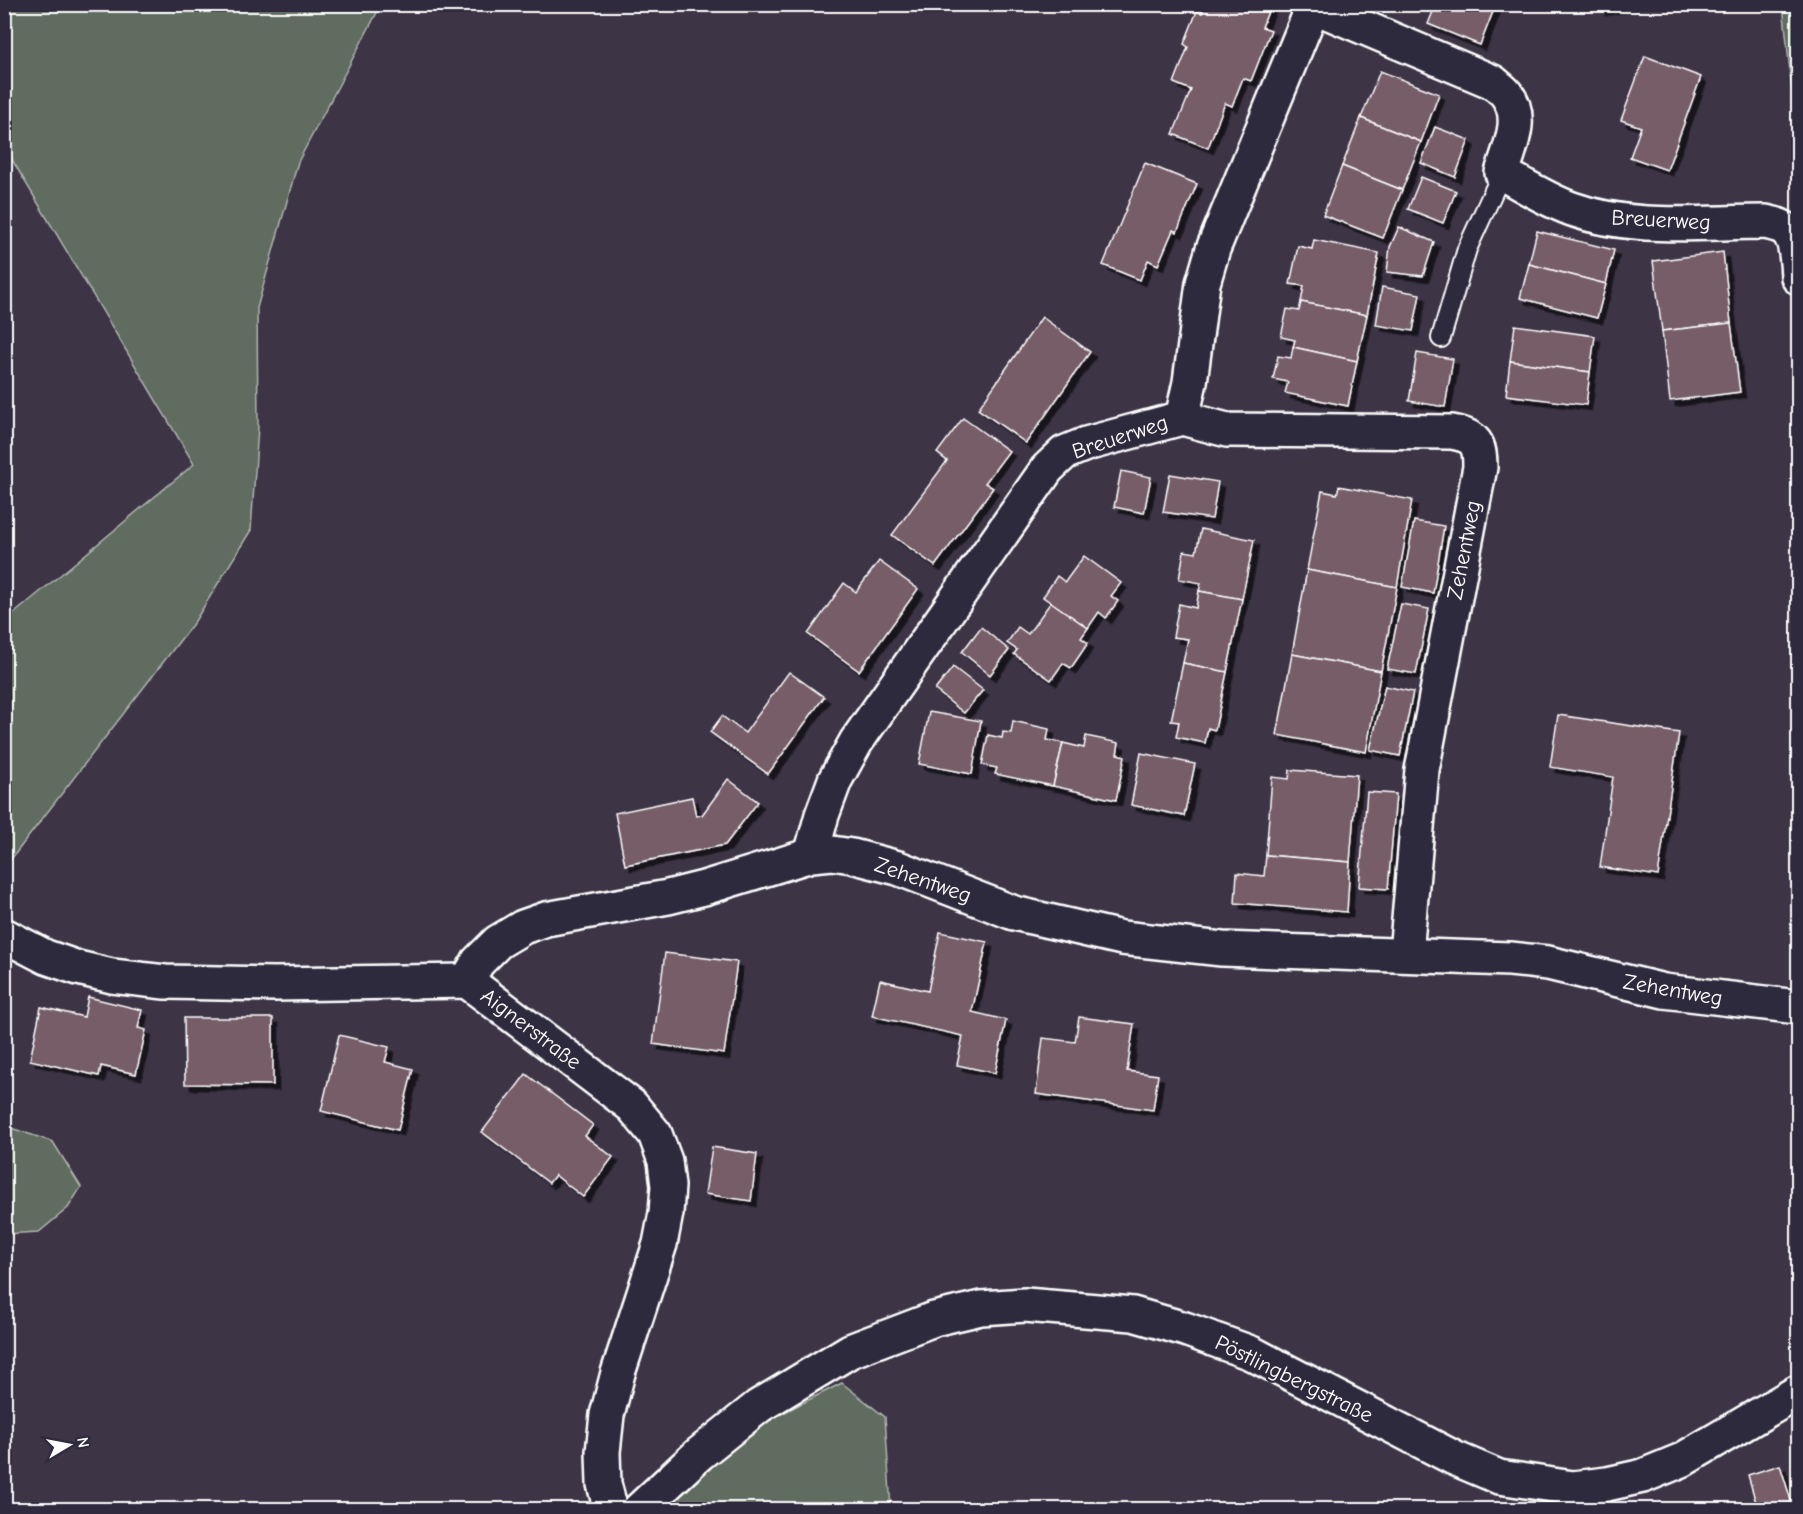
<svg xmlns="http://www.w3.org/2000/svg" width="1803" height="1514" font-family="'Comic Neue',sans-serif">
<defs>
<filter id="shadow"><feDropShadow dx="5.5" dy="5.5" stdDeviation="0" flood-color="#0009"/></filter>
</defs>
<rect width="100%" height="100%" fill="#3d3446"/>
<filter id="ink" filterUnits="userSpaceOnUse"><feTurbulence type="fractalNoise" baseFrequency=".0167" numOctaves="2"/><feDisplacementMap in="SourceGraphic" scale="12" xChannelSelector="R" yChannelSelector="G"/><feConvolveMatrix kernelMatrix="1 2 1 2 8 2 1 2 1" color-interpolation-filters="sRGB"/></filter>
<g filter="url(#ink)">
<g fill="#606c61" stroke="#b0b6b0" stroke-width="1.5">
<path d="M5,4L381,5L298,162L257,308L258,427L251,530L195,621L5,867V621L194,464L5,148Z"/>
<path d="M1783,5H1798V148Z"/>
<path d="M5,1126L53,1142L81,1187L68,1208L39,1232L5,1234Z"/>
<path d="M842,1383L885,1417L891,1509L665,1510V1506L759,1425Z"/>
</g>
<g fill="#765d68" stroke="#fff" stroke-width="1.5" filter="url(#shadow)">
<path d="M1205,4H1271L1262,27L1271,30L1251,81L1243,78L1232,106L1225,103L1208,148L1173,134L1191,90L1174,83L1188,47L1184,44L1197,11L1202,13Z"/>
<path d="M1436,4H1496L1480,45L1428,24Z"/>
<path d="M1602,4H1634L1600,10Z"/>
<path d="M1645,56L1701,77L1667,170L1630,157L1641,127L1621,120Z"/>
<path d="M1380,71L1439,94L1421,142L1361,118Z"/>
<path d="M1361,118L1421,142L1402,190L1342,166Z"/>
<path d="M1435,127L1469,140L1455,177L1421,163Z"/>
<path d="M1145,163L1197,184L1177,232L1173,230L1158,265L1148,260L1140,280L1103,265Z"/>
<path d="M1342,166L1402,190L1383,238L1323,215Z"/>
<path d="M1421,177L1456,191L1443,223L1408,209Z"/>
<path d="M1399,227L1434,242L1423,276L1387,272L1390,247Z"/>
<path d="M1537,231L1614,250L1606,284L1529,264Z"/>
<path d="M1314,240L1379,253L1367,315L1301,302L1304,286L1290,284L1298,246L1312,249Z"/>
<path d="M1723,252L1731,323L1662,331L1653,261Z"/>
<path d="M1529,264L1606,284L1597,318L1520,298Z"/>
<path d="M1382,287L1420,294L1413,331L1376,325Z"/>
<path d="M1301,302L1367,315L1357,361L1293,347L1295,340L1281,337L1287,309L1299,311Z"/>
<path d="M1042,317L1090,352L1026,443L978,409Z"/>
<path d="M1731,323L1740,392L1670,401L1662,331Z"/>
<path d="M1515,325L1595,336L1590,372L1510,361Z"/>
<path d="M1293,347L1357,361L1348,406L1285,393L1288,382L1273,379L1278,356L1291,358Z"/>
<path d="M1417,353L1453,359L1445,407L1409,401Z"/>
<path d="M1510,361L1590,372L1586,405L1506,395Z"/>
<path d="M963,418L1009,451L985,483L993,488L935,566L892,535L947,461L937,453Z"/>
<path d="M1121,471L1151,477L1144,513L1114,507Z"/>
<path d="M1170,474L1218,482L1212,519L1163,512Z"/>
<path d="M1339,486L1412,500L1397,587L1307,570L1322,491L1337,494Z"/>
<path d="M1414,521L1444,526L1433,593L1402,587Z"/>
<path d="M1201,529L1254,540L1242,599L1199,591L1201,583L1179,579L1184,551L1196,553Z"/>
<path d="M1084,556L1121,583L1111,596L1118,601L1106,618L1099,612L1088,628L1043,597L1057,576L1065,582Z"/>
<path d="M879,561L918,589L859,671L808,634L844,583L856,592Z"/>
<path d="M1307,570L1397,587L1381,671L1292,654Z"/>
<path d="M1199,591L1242,599L1227,672L1183,663L1188,639L1173,637L1179,604L1196,608Z"/>
<path d="M1051,602L1088,628L1081,638L1088,643L1071,668L1063,663L1051,680L1014,654L1017,650L1007,643L1018,627L1028,634Z"/>
<path d="M1401,604L1429,609L1416,674L1387,669Z"/>
<path d="M981,627L1009,650L990,675L962,652Z"/>
<path d="M1292,654L1381,671L1366,752L1277,735Z"/>
<path d="M1183,663L1227,672L1215,730L1208,728L1205,743L1176,737L1179,722L1171,721Z"/>
<path d="M953,667L983,690L964,713L935,690Z"/>
<path d="M789,672L824,697L768,774L710,732L722,716L745,733Z"/>
<path d="M1385,686L1413,692L1400,756L1370,750Z"/>
<path d="M929,712L981,721L972,774L919,764Z"/>
<path d="M1558,715L1679,733L1658,876L1600,867L1613,777L1550,767Z"/>
<path d="M1013,721L1049,729L1047,740L1063,743L1053,786L995,774L997,768L982,765L988,735L1002,738L1003,732L1011,733Z"/>
<path d="M1086,736L1119,743L1117,754L1125,756L1116,800L1053,786L1063,743L1084,748Z"/>
<path d="M1141,753L1195,764L1184,816L1131,805Z"/>
<path d="M1290,770L1357,775L1350,862L1266,855L1272,777L1289,779Z"/>
<path d="M728,779L758,802L725,845L625,865L615,813L692,797L696,816L702,815Z"/>
<path d="M1367,792L1396,794L1388,889L1359,887Z"/>
<path d="M1266,855L1350,862L1347,912L1235,903L1237,873L1264,876Z"/>
<path d="M940,932L987,942L972,1012L1006,1020L995,1073L957,1065L963,1036L872,1016L880,980L928,991Z"/>
<path d="M665,953L737,962L724,1054L653,1044Z"/>
<path d="M88,997L142,1010L138,1028L146,1030L136,1074L101,1066L99,1076L30,1060L41,1007L84,1017Z"/>
<path d="M1079,1017L1134,1024L1127,1071L1158,1075L1153,1110L1036,1094L1043,1038L1075,1042Z"/>
<path d="M184,1018H273V1085L185,1084Z"/>
<path d="M339,1035L389,1047L385,1062L413,1069L398,1130L321,1111Z"/>
<path d="M526,1074L593,1125L585,1136L613,1157L583,1197L555,1175L549,1183L482,1132Z"/>
<path d="M712,1147L757,1154L751,1201L705,1194Z"/>
<path d="M1780,1465L1794,1510H1758L1748,1475Z"/>
</g>
<g fill="none" stroke-linecap="round" stroke-linejoin="round">
<g stroke="#fff" stroke-width="22">
<path id="service" d="M1441,338L1467,249L1502,173"/>
</g>
<g stroke="#fff" stroke-width="38">
<g id="minor">
<path d="M1313,6L1493,82C1497,86 1504,90 1507,95C1525,118 1509,149 1502,173C1525,186 1547,200 1572,209C1633,231 1702,222 1765,222C1770,223 1775,224 1780,226C1797,233 1797,262 1798,277"/>
<path d="M1182,418L1227,430L1452,432C1476,436 1480,444 1480,467L1422,770L1406,954"/>
<path d="M811,855L822,815L835,780L856,742L1047,469L1064,453L1086,444L1182,418L1190,382L1203,283L1213,249L1314,4"/>
<path d="M4,935L46,957L78,968L112,976L165,982L274,984L467,981L632,1106L655,1134L665,1161L668,1186L666,1213L660,1244L618,1373L607,1415L603,1452L604,1484L611,1510"/>
<path d="M467,981L478,962L498,942L523,927L546,919L668,897L704,888L811,855L832,853L852,856L898,868L1014,913L1122,938L1222,949L1510,959L1548,963L1664,991L1798,1007"/>
</g>
</g>
<g stroke="#fff" stroke-width="38">
<path id="secondary" d="M639,1510L699,1454L759,1406L850,1351L934,1319L981,1308L1025,1305L1133,1314L1185,1329L1251,1353L1454,1458L1499,1477L1573,1488L1607,1484L1643,1476L1682,1460L1798,1392"/>
</g>
<use href="#service" stroke="#2f2a3d" stroke-width="18"/>
<use href="#minor" stroke="#2f2a3d" stroke-width="33"/>
<use href="#secondary" stroke="#2f2a3d" stroke-width="33"/>
</g>
</g>
<g text-anchor="middle" dominant-baseline="central" stroke-width="4.5" stroke-linejoin="round" paint-order="stroke">
<g font-size="22" fill="#fff" stroke="#2f2a3d">
<text transform="translate(1661 220) rotate(3)">Breuerweg</text>
<text transform="translate(1120 437) rotate(-18)">Breuerweg</text>
<text transform="translate(1464 550) rotate(-79)">Zehentweg</text>
<text transform="translate(923 880) rotate(19)">Zehentweg</text>
<text transform="translate(1673 990) rotate(10)">Zehentweg</text>
<text transform="translate(531 1029) rotate(37)">Aignerstraße</text>
<text transform="translate(1294 1379) rotate(26)">Pöstlingbergstraße</text>
</g>
</g>
<rect width="1803" height="1514" fill="none" stroke="#2f2a3d" stroke-width="24"/>
<rect x="12" y="12" width="1779" height="1490" fill="none" stroke="#fff" stroke-width="2" filter="url(#ink)"/>
<g transform="translate(69 1445) rotate(80)" stroke="#2f2a3d" stroke-width="4.5" paint-order="stroke">
<path d="M0-4.5L10 22L0 15L-10 22Z" fill="#ffffff"/>
<text y="-9" font-size="16" font-weight="bold" text-anchor="middle" fill="#ffffff">N</text>
</g>
</svg>
